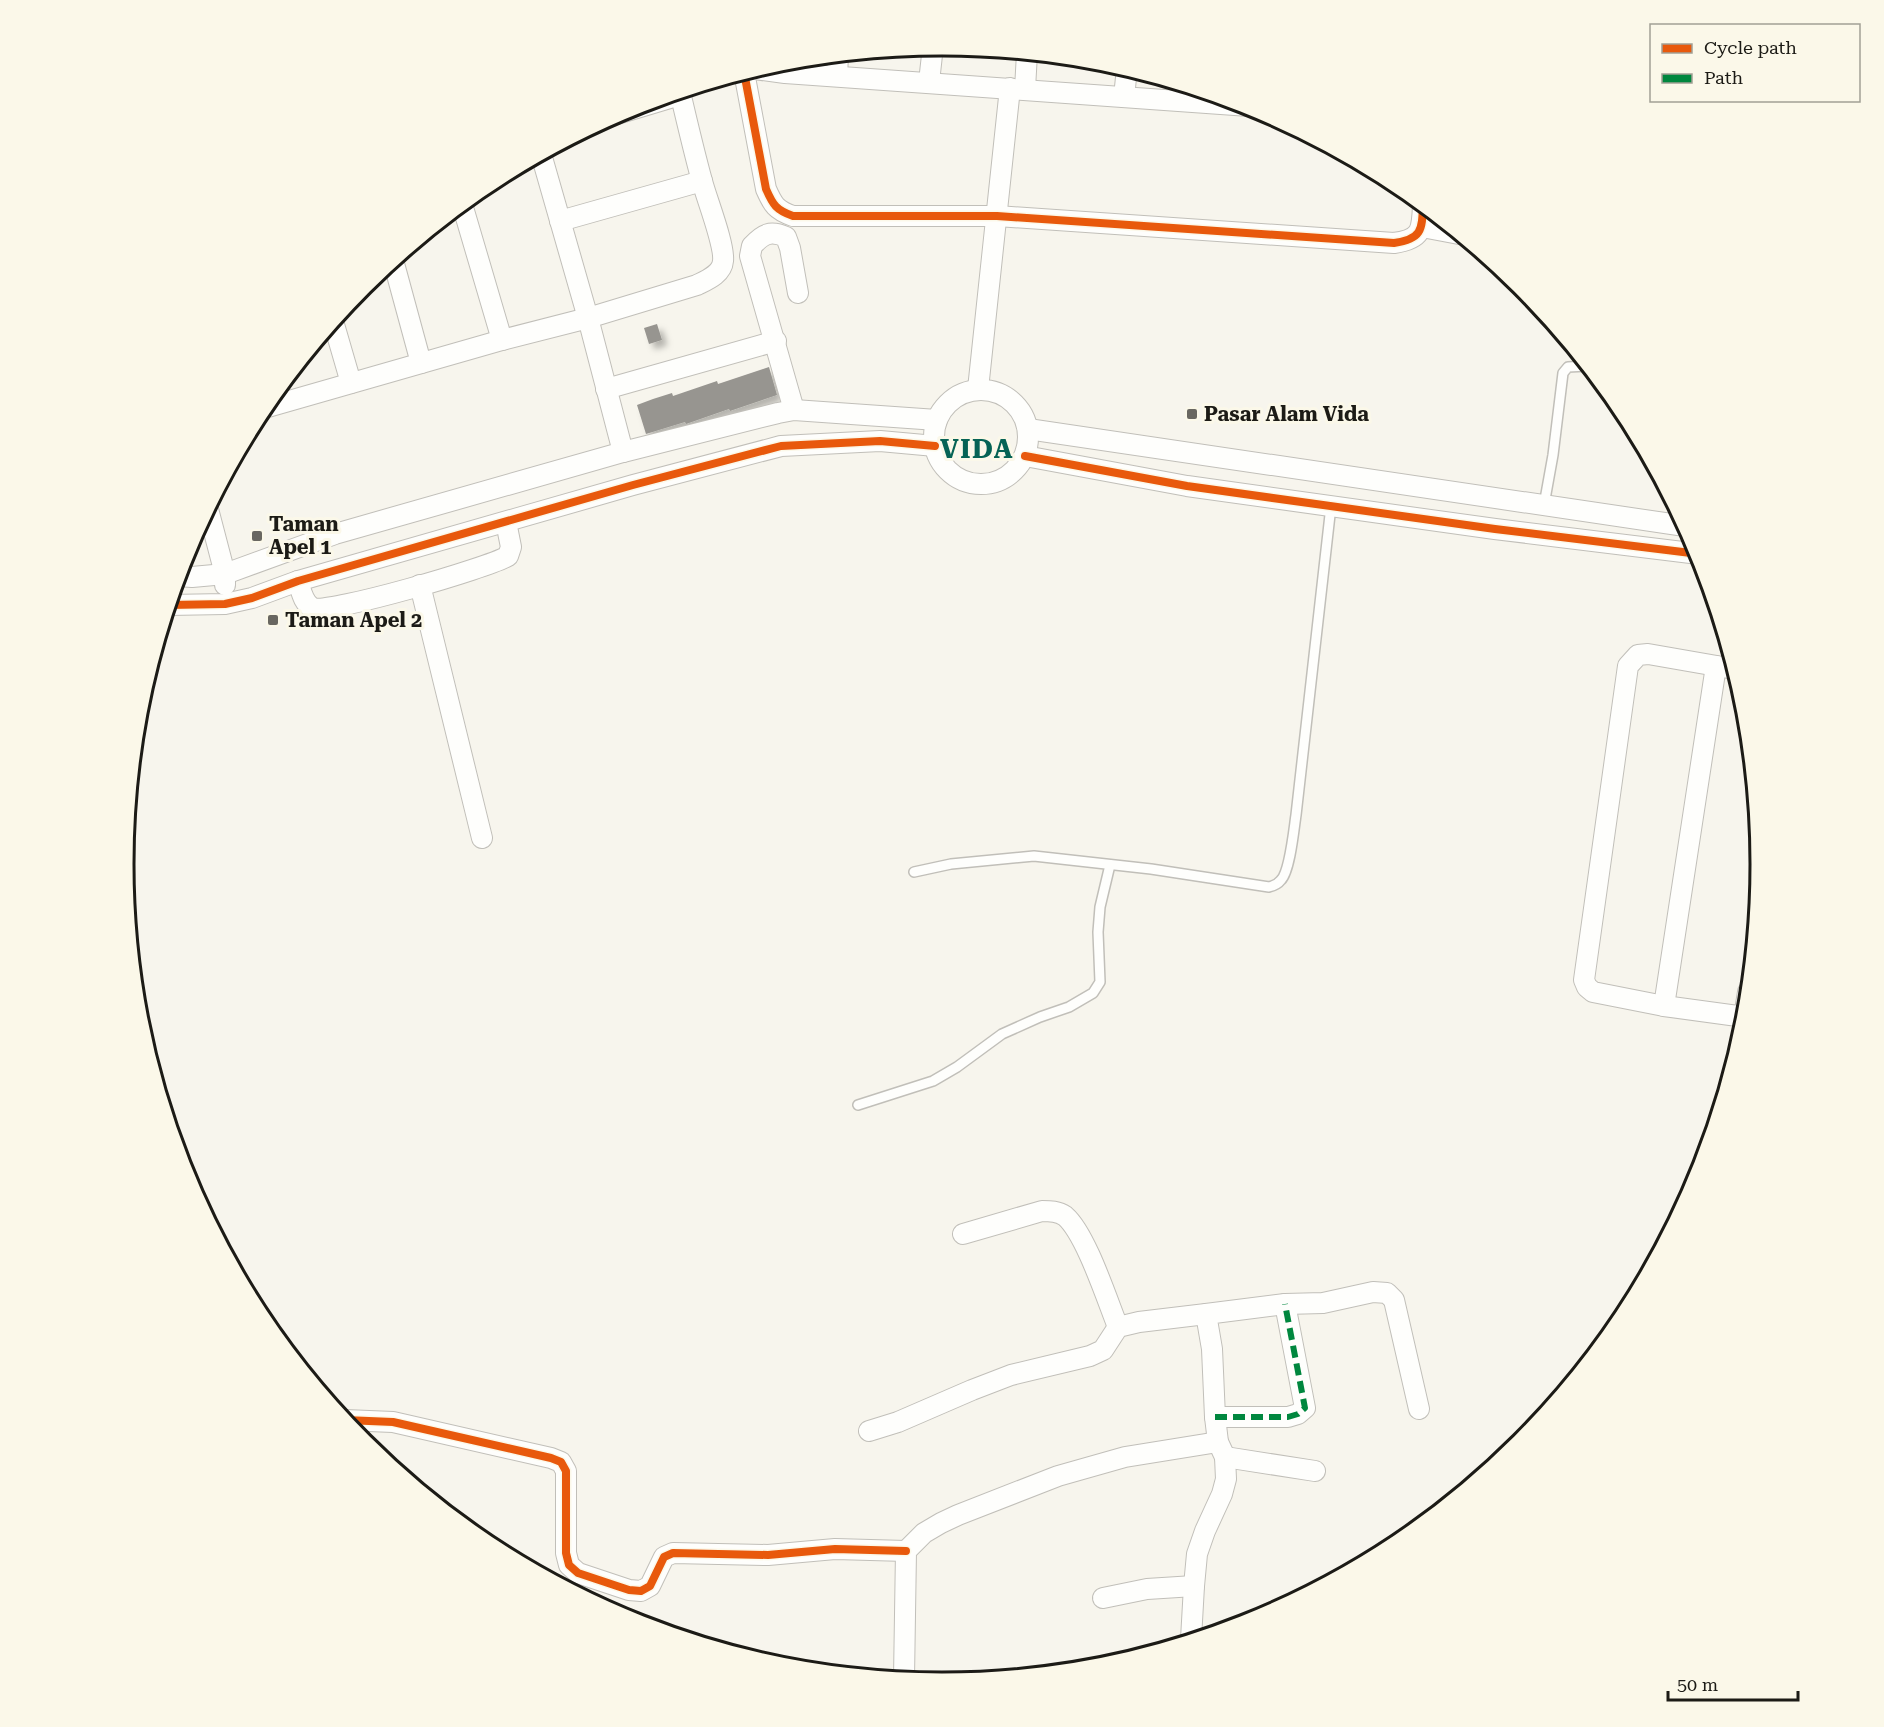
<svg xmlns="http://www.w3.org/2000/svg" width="1884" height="1727" font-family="'Roboto Serif',serif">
<defs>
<filter id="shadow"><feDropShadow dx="5.5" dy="5.5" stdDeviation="3" flood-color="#0004"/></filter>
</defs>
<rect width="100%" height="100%" fill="#f7f5ed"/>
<g fill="#979590" filter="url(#shadow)">
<path d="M657,324L662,340L649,344L644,328Z"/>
<path d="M769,367L777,395L730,411L729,409L686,424L685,422L646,434L637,405L653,399L672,393L673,396L717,381L718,384Z"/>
</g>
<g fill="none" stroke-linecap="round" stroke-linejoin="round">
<g stroke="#c1bfb9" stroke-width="12">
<g id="lane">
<path d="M1544,505L1553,455L1563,373L1568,367L1588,366"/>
<path d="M914,872L951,864L1034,856L1151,869L1269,887C1273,886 1278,884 1281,880C1290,871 1294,828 1296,815L1331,506"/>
<path d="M858,1105L933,1081L957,1067L1002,1034L1040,1017L1069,1007L1093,993L1100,982L1098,932L1100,907L1110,865"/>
</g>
</g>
<g stroke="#c1bfb9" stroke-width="22">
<g id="street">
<path d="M754,69L785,73L1249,106"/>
<path d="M744,72L766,189C773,205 776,210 793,216H997L1394,243C1422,239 1422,230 1423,205"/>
<path d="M837,76L838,55"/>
<path d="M929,82L933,46"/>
<path d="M1025,89L1027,53"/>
<path d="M1124,97L1127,68"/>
<path d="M617,114L680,95"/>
<path d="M541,154L588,318L623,452"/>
<path d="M462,204L502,340"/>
<path d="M560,221L702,181"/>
<path d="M1422,227L1459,234"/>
<path d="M393,260L421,363"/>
<path d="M333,321L351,383"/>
<path d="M606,389L776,341"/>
<path d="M978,389L1010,88"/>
<circle cx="981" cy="437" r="47"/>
<path d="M261,409L502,340L588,318L697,285C707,280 722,274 723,261C725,245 707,200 702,181C694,152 687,122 680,92"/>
<path d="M794,410L750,256L752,246C763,234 770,230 786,237L790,248L798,293"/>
<path d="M1028,429L1685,526"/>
<path d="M1025,456L1187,486L1495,529L1699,554"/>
<path d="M208,509L225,574V585"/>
<path d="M178,576L192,577L225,574L335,534L623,452L778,413L794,410L937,420"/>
<path d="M298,581C301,590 303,604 313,608C330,614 488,568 508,556L511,547L506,522"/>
<path d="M420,585L482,838"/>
<path d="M169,605L225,604L252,598L298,581L633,485L781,446L880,441L935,446"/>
<path d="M1734,669L1648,654L1638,655L1628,666L1584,980L1587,987L1593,992L1664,1006L1745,1017"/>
<path d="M1664,1006L1716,666"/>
<path d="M1744,1017L1748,992"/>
<path d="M963,1234L1042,1211C1050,1211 1058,1211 1065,1216C1086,1234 1107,1300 1118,1327"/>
<path d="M1215,1417H1288L1298,1414L1305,1408L1285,1304"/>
<path d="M345,1420L393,1422L551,1458L561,1462L566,1471V1553L569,1565L578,1573L629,1590L641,1591L650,1586L664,1557L673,1553L768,1555L835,1549L906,1551"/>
<path d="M869,1431L898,1422L972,1390L1011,1375L1090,1356L1103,1350L1118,1327L1139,1322L1206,1314"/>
<path d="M1225,1457L1315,1471"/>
<path d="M1103,1598L1147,1589L1194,1586"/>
<path d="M1191,1639L1194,1586L1197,1554L1205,1531L1222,1494L1226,1479L1225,1457L1218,1442L1215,1417L1212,1349L1206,1314L1285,1304L1323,1303L1373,1292L1387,1293L1394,1300L1419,1409"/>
<path d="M904,1678L906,1551L924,1533L941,1523L958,1515L1058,1476L1125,1457L1218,1442"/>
</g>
</g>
<use href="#lane" stroke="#fefefc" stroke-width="9"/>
<use href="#street" stroke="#fefefc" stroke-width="20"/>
<path stroke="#00873e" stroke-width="6" stroke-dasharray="12 6" stroke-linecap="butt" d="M1215,1417H1288L1298,1414L1305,1408L1285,1304"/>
<g stroke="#fbf8e9" stroke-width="11">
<g id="cycleway">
<path d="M744,72L766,189C773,205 776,210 793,216H997L1394,243C1422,239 1422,230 1423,205"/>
<path d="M1025,456L1187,486L1495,529L1699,554"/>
<path d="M169,605L225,604L252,598L298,581L633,485L781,446L880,441L935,446"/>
<path d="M345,1420L393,1422L551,1458L561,1462L566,1471V1553L569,1565L578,1573L629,1590L641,1591L650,1586L664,1557L673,1553L768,1555L835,1549L906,1551"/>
</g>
</g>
<use href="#cycleway" stroke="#e8590c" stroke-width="8"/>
</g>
<g fill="#696761" stroke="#fbf8e9" stroke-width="2">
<rect x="1186" y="408" width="12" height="12" rx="3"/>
<rect x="251" y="530" width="12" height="12" rx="3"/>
<rect x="267" y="614" width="12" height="12" rx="3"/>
</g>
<g text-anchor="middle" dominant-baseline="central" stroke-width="6" stroke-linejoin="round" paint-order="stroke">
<g font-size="20" font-weight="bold" fill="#1c1b16" stroke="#fbf8e9" text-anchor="start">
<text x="1204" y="414">Pasar Alam Vida</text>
<text x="269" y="524">Taman<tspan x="269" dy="23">Apel 1</tspan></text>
<text x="285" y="620">Taman Apel 2</text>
</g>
<g font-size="26" font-weight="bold" letter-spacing="1.5" fill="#066355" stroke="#fbf8e9">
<text x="977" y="449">VIDA</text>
</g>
</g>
<path d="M0 0H1884V1727H0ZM134 864a808 808 0 1 1 1616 0a808 808 0 1 1-1616 0Z" fill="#fbf8e9" fill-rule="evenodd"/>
<path fill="none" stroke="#1c1b16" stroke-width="3" d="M134 864a808 808 0 1 1 1616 0a808 808 0 1 1-1616 0Z"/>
<rect x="1650" y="24" width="210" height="78" fill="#fbf8e9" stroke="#a2a095" stroke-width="1.5"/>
<rect x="1662" y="44" width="30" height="9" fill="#e8590c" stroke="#a2a095" stroke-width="1.5"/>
<text x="1704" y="54" font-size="18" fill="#1c1b16">Cycle path</text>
<rect x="1662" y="74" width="30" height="9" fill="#00873e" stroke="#a2a095" stroke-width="1.5"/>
<text x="1704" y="84" font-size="18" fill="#1c1b16">Path</text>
<path d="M1668 1691v9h130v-9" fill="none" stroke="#1c1b16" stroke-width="3"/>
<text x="1677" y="1691" font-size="18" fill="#1c1b16" stroke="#fbf8e9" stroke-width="4.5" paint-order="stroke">50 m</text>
</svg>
